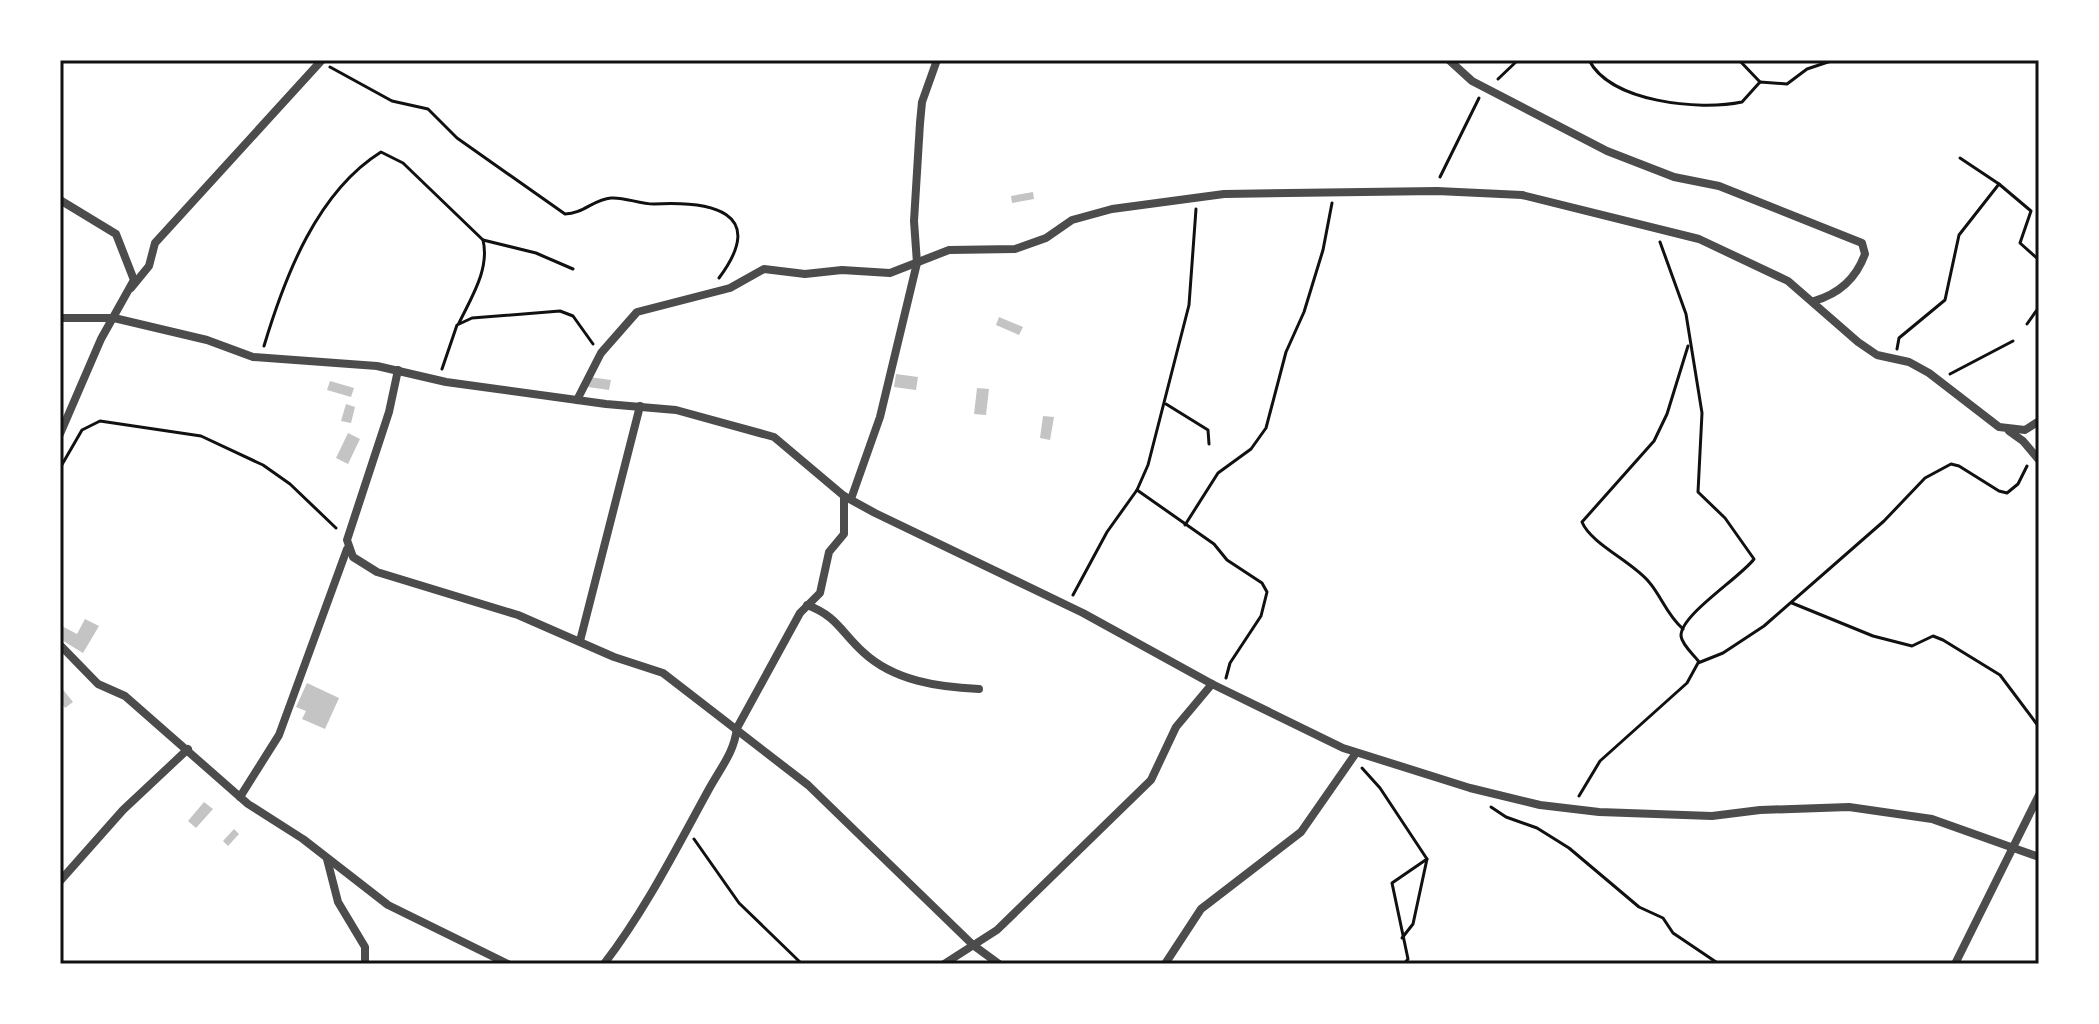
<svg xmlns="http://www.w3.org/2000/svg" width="2099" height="1024" font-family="'Space Grotesk',sans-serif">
<rect width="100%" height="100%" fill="#fff"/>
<g fill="#c4c4c4">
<path d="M1033,192L1034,199L1012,203L1011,196Z"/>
<path d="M999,317L1023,327L1019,335L996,325Z"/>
<path d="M896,374L918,377L916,390L894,387Z"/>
<path d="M589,377L611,380L609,390L588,387Z"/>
<path d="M330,381L354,388L351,397L327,390Z"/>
<path d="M977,388L989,389L986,415L974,414Z"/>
<path d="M346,404L355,407L351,423L341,421Z"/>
<path d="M1043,416L1054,417L1050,440L1040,438Z"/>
<path d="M348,433L360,439L348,464L336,458Z"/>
<path d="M85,619L99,626L83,653L60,639V625L77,634Z"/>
<path d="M307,683L339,698L325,729L302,719L306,711L296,707Z"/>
<path d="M60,686L73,702L65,708L60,701Z"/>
<path d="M204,802L213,809L196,828L188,821Z"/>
<path d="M234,829L239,834L228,846L223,841Z"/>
</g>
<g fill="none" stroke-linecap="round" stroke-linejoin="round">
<g stroke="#111" stroke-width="3">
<path d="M1589,60C1610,102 1699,111 1742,102L1760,82L1787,84L1807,69L1834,60"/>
<path d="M1739,60L1760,82"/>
<path d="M330,67L392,101L428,109L457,138L565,214C583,214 594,199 611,198C625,197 639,204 654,204C710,201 769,211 719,278"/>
<path d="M1498,79L1518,60"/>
<path d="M1960,158L1999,184L2031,211L2020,243L2039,260"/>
<path d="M1440,177L1479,98"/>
<path d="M483,240L536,253L573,269"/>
<path d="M1660,242L1686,314L1702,413L1698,492L1725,518L1754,559C1741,577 1680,615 1681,636C1682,645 1694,655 1699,662"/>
<path d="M2027,324L2039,307"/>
<path d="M264,346C285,276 317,192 381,152L403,163L483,240C490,269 471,298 459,323"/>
<path d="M1897,349L1899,338L1945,300L1959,235L1999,184"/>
<path d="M442,369L457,325L472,318L560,311L573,316L593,344"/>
<path d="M1950,374L2013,341"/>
<path d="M1166,404L1208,430L1209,444"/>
<path d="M60,468L82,430L100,421L201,436L263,465L290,484L336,528"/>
<path d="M1137,490L1214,544L1227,560L1262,583L1267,592L1261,616L1230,663L1226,678"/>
<path d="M1185,525L1218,473L1251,449L1266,428L1286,352L1304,312L1323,250L1332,203"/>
<path d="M1073,595L1107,532L1137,490L1148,465L1189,305L1196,209"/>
<path d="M1792,603L1873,636L1912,646L1933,636L1943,640L2000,675L2039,727"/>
<path d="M1683,629C1666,614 1662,597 1649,582C1633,562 1591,544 1582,522L1654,441L1667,414L1688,346"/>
<path d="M1362,768L1380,788L1427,859L1413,924L1402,938"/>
<path d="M1579,796L1600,761L1687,683L1698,663L1723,653L1764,626L1884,521L1925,478L1951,464L1959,466L1999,491L2007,493L2018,484L2027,466"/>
<path d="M1491,807L1506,817L1537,828L1569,848L1639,907L1663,918L1673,933L1719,964"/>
<path d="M694,839L739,903L802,964"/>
<path d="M211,964H219"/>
<path d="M1404,964L1408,959L1392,883L1427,859"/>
</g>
<g stroke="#4c4c4c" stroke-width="8">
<path d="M1449,60L1472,81L1607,151L1674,177L1719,186L1862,243L1865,254C1856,279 1839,294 1814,301"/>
<path d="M60,200L116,234L134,280L101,339L60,434"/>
<path d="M131,288L149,266L155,243L322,60"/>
<path d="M60,318H114L207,340L253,357L377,366L446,382L606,404L676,410L774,437L844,496L875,513L1083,613L1212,684L1343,748L1470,788L1540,805L1599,812L1712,816L1760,810L1849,807L1932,819L2039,857"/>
<path d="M398,370L389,412L347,540L353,557L377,572L518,615L614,657L663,673L808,785L973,945L999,964"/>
<path d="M577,400L601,353L637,312L730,288L764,269L805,274L842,270L890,273L949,250L1015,249L1046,238L1072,220L1112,209L1224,194L1437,191L1522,195L1699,239L1788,281L1858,342L1877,355L1909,362L1929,373L1999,427L2025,430L2039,421"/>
<path d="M2009,431L2023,441L2039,460"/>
<path d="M851,499L880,417L917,263L914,221L920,123L922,102L937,60"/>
<path d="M807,605C837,616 841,632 863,652C894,681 938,687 979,689"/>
<path d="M580,641L640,406"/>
<path d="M60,645L98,684L125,696L248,804L303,839L388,905L508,964"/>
<path d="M240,797L279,735L347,549"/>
<path d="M327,859L338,902L365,947V964"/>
<path d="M60,881L123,810L188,749"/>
<path d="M604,964C646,909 676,849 709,789C721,767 734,753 737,728L800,613L820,593L829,552L844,534V496"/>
<path d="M944,964L997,930L1151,780L1176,727L1212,684"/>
<path d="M1165,964L1201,909L1301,832L1356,753"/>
<path d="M1955,964L2039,795"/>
</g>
</g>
<rect width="2099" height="1024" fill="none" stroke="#ffffff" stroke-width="124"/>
<rect x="62" y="62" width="1975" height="900" fill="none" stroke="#111" stroke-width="3"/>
</svg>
